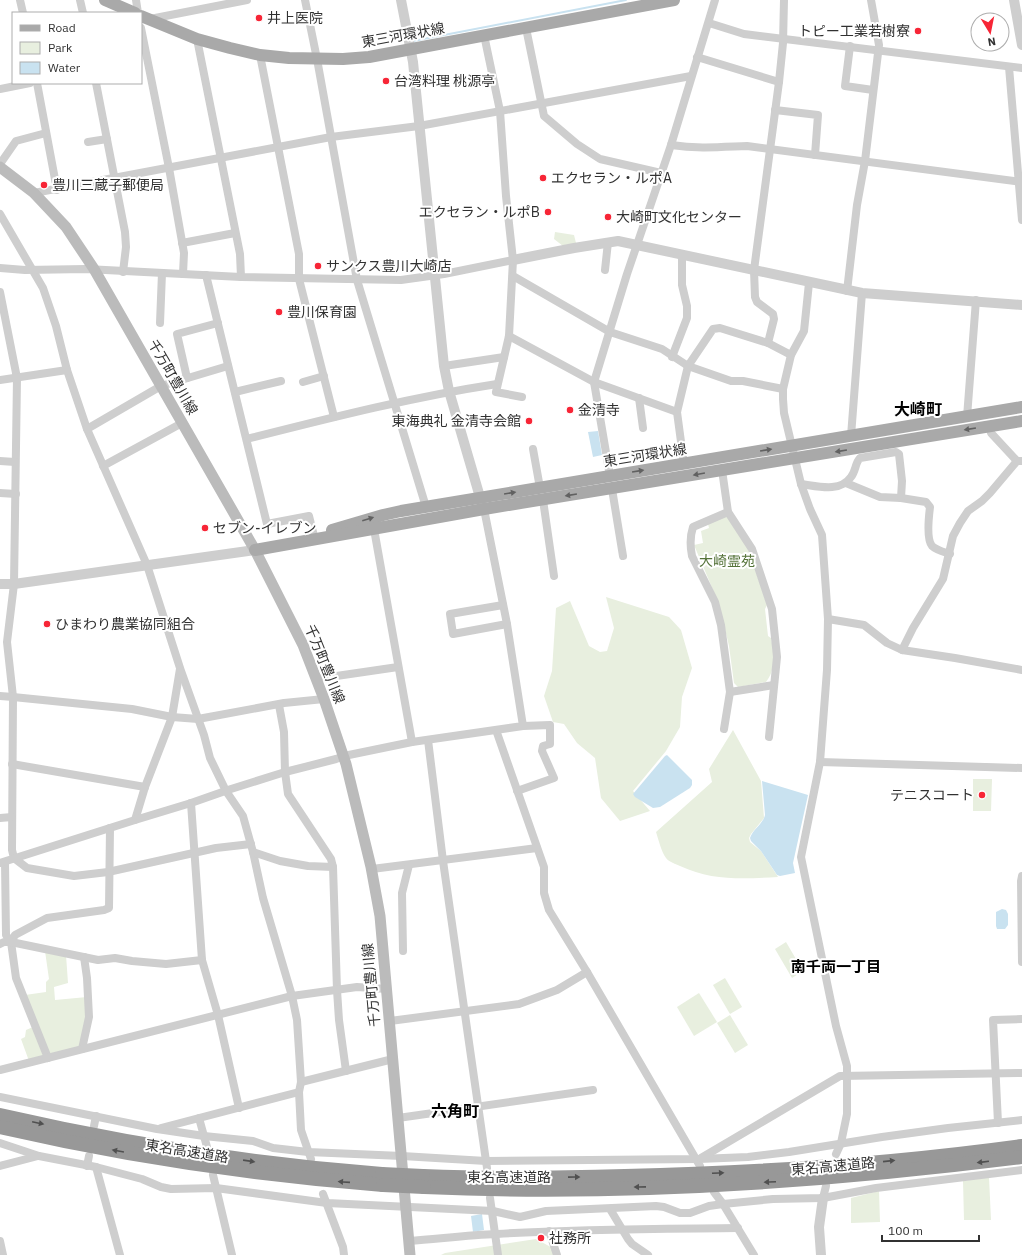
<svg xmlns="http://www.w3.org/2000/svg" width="1022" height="1255" font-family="'IBM Plex Sans','Noto Sans JP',sans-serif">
<rect width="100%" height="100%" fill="#fff"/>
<g fill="#e8efdf">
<path d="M555,232L574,235L576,243L563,246L554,239Z"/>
<path d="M727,516L748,548L767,605L765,609L768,636L771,638C774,654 776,669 766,682L738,687L734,683L729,646L719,604L694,545L703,543L701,531L709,528L708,524Z"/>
<path d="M606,597L669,617L681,630L692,668L682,697L680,727L666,751L633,791L650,811L620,821L601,798L595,758L577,743L564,724L553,722L544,696L552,671L556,608L570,601L589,646L600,652L607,651L614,628Z"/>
<path d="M733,730L761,781L764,818L751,834L749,838L750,842L761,851L778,877C743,879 712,881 680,866C676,864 669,862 666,858C661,851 659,841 656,832L712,782L709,769Z"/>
<path d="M973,779H992L991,811H973Z"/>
<path d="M786,942L803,971L792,978L775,949Z"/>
<path d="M45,951L66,955L68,983L54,987L55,1000L87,997V1016L81,1047L49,1055L25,995L46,992V982L49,979Z"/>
<path d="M725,978L742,1007L730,1014L713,985Z"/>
<path d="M699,993L717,1022L694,1036L677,1007Z"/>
<path d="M730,1015L748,1045L735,1053L717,1023Z"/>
<path d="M33,1027L45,1057L29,1061L21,1039L25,1037L26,1030Z"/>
<path d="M989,1177L991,1220H964L963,1181Z"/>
<path d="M879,1191L880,1222L851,1223V1198Z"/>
<path d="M536,1239L558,1251L559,1255H441L445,1253Z"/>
</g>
<g fill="#c9e2f0">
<path d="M598,431L602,455L593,457L588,432Z"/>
<path d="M667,755L692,780V785L690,788L660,807L653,808L635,797L633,794L665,756Z"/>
<path d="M762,781L808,795L793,863L795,873L780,876L777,875L761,851L751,841L750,838C753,829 763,824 765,815Z"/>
<path d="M1002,909L1006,910L1008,914V925L1005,929H997L996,926V912Z"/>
<path d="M482,1214L484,1230L473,1232L471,1216Z"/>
</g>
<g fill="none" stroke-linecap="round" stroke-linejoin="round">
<path stroke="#c9e2f0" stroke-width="2" d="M413,41L626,0"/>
<g stroke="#cecece" stroke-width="8">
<path d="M20,0L23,13"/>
<path d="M80,0L83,13"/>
<path d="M136,0L138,13"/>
<path d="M305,0L317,59L357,280L426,507"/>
<path d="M784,0L783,43L779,82L754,270L755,297L757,302L773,314L774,319L768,343L791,355"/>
<path d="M150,19L247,0"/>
<path d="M709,23L744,34L1022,68"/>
<path d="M141,28L169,168L184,253L183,274"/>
<path d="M526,28L544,116L577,144L600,159L661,173"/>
<path d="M484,35L500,111L506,196L513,260L509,336L496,392L522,397"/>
<path d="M197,39L240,254L241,277"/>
<path d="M850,46L845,86L873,90"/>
<path d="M260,55L299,254V279L334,417"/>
<path d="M697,57L779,82"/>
<path d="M1009,67L1022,220"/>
<path d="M37,83L57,190"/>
<path d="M96,83L125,232L126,247L123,272"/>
<path d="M0,89L30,83"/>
<path d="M775,110L818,115L815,155"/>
<path d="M88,142L107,139"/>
<path d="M671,145C698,149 720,147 747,146L1022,182"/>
<path d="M0,164L16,141L46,133"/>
<path d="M34,193L331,137L419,126L691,76"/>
<path d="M0,214L43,288L56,326L67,370L87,429L147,565L180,668L204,735L210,758L226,791L243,816L253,852L263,898L292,996L297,1020L301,1082L299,1092L301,1130L311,1159"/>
<path d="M182,243L235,233"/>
<path d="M0,268L25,270L86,269L241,277L401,280L444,274L513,260"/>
<path d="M605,270L608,242"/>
<path d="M206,275L267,524L309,516L314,536"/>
<path d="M513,276L610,332L662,349L688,366L731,381H743L783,389"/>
<path d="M809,283L804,331L791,355L783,389V399L784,413L801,484L810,509L822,535L828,619L827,670L820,762L801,857L836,1026L847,1066V1114L841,1143L836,1154"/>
<path d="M847,291L857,205L865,161L879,45L871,0"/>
<path d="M0,292L17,378L14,584L7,642L13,697L12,850L14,858L27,868L74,876L108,872L216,848L251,844"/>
<path d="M160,323L162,273"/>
<path d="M509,336L594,382L677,412"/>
<path d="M672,357L687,318V306L682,285V255"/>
<path d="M444,366L504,357"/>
<path d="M187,378L177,334L218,323"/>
<path d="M0,380L67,370"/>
<path d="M303,382L324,376"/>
<path d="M235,392L281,381"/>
<path d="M639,398L643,428"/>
<path d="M967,417L976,300"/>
<path d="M989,426L991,433L1017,461H1021"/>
<path d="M87,429L161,386L228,366"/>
<path d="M851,436L862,293"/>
<path d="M247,439C330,418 412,397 497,384"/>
<path d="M533,449L540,488"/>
<path d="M0,461L15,462"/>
<path d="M684,464L677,412L688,366L713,329L720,328L768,343"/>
<path d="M103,466L182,423"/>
<path d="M722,470L728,512L752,549L772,609L777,657L769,737"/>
<path d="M610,476L594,382L627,274L671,145L715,0"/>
<path d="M846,483L880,497L901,498L926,502L930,507C929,515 926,539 932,546C936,550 944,552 950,554"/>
<path d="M801,484C817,486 840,493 851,477C856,471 855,463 860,458L896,452L899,454L902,481L901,498"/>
<path d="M612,489L623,556"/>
<path d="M0,493L16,494"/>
<path d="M543,500L554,576"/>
<path d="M374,529L412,742"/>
<path d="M503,605L450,614L453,634L507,624"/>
<path d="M828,619L864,625L887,643L902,650L955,658L1022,670"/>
<path d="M902,650L913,628L943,579L953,536L960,523L968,511L982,501L990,493L1017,461"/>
<path d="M316,679L398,667"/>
<path d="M730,692L774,685"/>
<path d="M0,696L13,697L132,709L172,717L198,719L284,703L324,699"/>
<path d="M279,705L284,732L285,772L288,794L331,859L333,867L337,990L339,1020L346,1071"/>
<path d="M724,729L730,692L721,625L715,602L692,556C690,546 690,536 693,527L728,512"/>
<path d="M496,730L544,867V893L549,910L587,972L700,1166"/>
<path d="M428,740L443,861L487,1168"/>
<path d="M820,762L1022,768"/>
<path d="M12,764L145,787"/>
<path d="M517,791L554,778L542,751L543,746L550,744V725L523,726"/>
<path d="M191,803L202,960L218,1015L239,1108"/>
<path d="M0,818L12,817"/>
<path d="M135,820L145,787L172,717L180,669"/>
<path d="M253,852L280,861L308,866L333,867"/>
<path d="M5,862L6,935L11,942L16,978L48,1058"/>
<path d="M0,863L135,820L191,803L231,789L285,772L336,759L344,756L412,742L523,726L507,624L484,509"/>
<path d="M372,869L537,848"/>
<path d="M1022,876L1021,881L1022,962"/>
<path d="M11,942L15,935L47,918L104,910L109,908L110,828"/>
<path d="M0,944L4,942H11L98,960L115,958L132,961L166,964L202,960"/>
<path d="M403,951L402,893L409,865"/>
<path d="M390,1021L519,1004L557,990L587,972"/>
<path d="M82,1049L89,1017L87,978L84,957"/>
<path d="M0,1070L292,996L357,987L387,989"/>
<path d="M301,1082L393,1059"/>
<path d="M0,1097L157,1129L204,1136L253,1141L273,1148L308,1152L402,1156L486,1161L699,1159L748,1157L789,1152L882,1137L948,1128L1022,1120"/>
<path d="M199,1118L207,1147"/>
<path d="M398,1118L593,1090"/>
<path d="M998,1123L993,1020L1022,1019"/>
<path d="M94,1126L96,1116"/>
<path d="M161,1128L299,1092"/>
<path d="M0,1143L39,1156L96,1167L142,1179L161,1187L171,1189L216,1188L327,1203L493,1211L520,1217L546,1211L656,1206L664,1207L680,1213H690L709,1206L723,1204L773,1199L823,1198L876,1188L1022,1170"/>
<path d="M701,1158L840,1076L1022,1073"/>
<path d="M0,1166L38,1156"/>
<path d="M87,1166L89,1156"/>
<path d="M96,1167L120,1255"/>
<path d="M213,1175L232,1255"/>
<path d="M714,1192L723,1204L754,1255"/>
<path d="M323,1194L343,1247L344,1255"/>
<path d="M490,1198L498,1255"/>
<path d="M823,1198L826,1186"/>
<path d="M610,1209L628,1239L632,1244L648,1255"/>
<path d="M549,1231L557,1255"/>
<path d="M0,1241L3,1255"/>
<path d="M409,1241C438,1239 468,1235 497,1234C577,1229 658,1229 738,1228"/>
</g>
<g stroke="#cecece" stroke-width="10">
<path d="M401,0L413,62L444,366L449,391L482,504"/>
<path d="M1014,0L1022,45"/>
<path d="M513,260L574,248L618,241L862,293L1022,305"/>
<path d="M0,584H14L255,550"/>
<path d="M821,1255L819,1227L823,1198"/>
</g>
<path stroke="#bbb" stroke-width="11" d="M0,167L34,193L66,227L94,269L255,550L303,645L324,699L346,764L371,867L380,916L410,1255"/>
<g stroke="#a9a9a9" stroke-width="12">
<path d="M105,0L135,13"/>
<path d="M141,16L197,39L230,48L260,55L289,58L343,59L369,57L401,51L674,0"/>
<path d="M332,530L383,515L401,511L1022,407"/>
<path d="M255,550L484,509L1022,421"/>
</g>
<g stroke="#989898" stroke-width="14">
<path d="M0,1115C126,1144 253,1164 382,1174"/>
<path d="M0,1127C126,1156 254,1175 383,1185"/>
<path d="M423,1176C490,1179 558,1178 625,1176C758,1173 890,1164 1022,1146"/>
<path d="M424,1187C623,1196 824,1182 1022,1157"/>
</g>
<g stroke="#989898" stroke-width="14">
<path d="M382,1174L423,1176"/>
<path d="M383,1185L424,1187"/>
</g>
</g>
<defs><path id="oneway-solid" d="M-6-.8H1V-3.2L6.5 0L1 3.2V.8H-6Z"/></defs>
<g fill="#616161">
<use href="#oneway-solid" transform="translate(970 429) rotate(171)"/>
<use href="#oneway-solid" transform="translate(766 450) rotate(-9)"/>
<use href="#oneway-solid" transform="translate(841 451) rotate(171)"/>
<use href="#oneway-solid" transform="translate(638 471) rotate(-9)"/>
<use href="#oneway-solid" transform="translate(699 474) rotate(170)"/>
<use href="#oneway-solid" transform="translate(510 493) rotate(-9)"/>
<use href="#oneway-solid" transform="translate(571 495) rotate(171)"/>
<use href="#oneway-solid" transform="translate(368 519) rotate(-17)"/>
</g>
<g fill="#505050">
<use href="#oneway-solid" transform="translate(38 1123) rotate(12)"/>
<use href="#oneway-solid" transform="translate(118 1151) rotate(-170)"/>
<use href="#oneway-solid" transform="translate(249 1161) rotate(8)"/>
<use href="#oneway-solid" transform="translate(889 1161) rotate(-6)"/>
<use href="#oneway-solid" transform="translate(983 1162) rotate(173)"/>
<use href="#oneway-solid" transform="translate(718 1173) rotate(-3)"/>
<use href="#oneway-solid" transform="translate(574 1177) rotate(-1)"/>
<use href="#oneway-solid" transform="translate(344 1182) rotate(-176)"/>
<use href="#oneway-solid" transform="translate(770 1182) rotate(177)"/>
<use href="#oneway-solid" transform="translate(640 1187) rotate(179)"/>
</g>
<g fill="#f72536" stroke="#fff" stroke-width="1.5">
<circle cx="259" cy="18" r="4"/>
<circle cx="918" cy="31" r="4"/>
<circle cx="386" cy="81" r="4"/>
<circle cx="543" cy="178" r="4"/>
<circle cx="44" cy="185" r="4"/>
<circle cx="548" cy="212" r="4"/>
<circle cx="608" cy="217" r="4"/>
<circle cx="318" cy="266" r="4"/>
<circle cx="279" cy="312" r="4"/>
<circle cx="570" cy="410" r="4"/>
<circle cx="529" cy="421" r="4"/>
<circle cx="205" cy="528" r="4"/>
<circle cx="47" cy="624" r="4"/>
<circle cx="982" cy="795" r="4"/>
<circle cx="541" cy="1238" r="4"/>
</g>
<g text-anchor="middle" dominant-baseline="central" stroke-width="4" stroke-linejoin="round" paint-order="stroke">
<g font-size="14" fill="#313131" stroke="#fff" text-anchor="start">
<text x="267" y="18">井上医院</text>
<text x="910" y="31" text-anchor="end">トピー工業若樹寮</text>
<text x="394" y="81">台湾料理 桃源亭</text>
<text x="551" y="178">エクセラン・ルポA</text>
<text x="52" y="185">豊川三蔵子郵便局</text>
<text x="540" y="212" text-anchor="end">エクセラン・ルポB</text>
<text x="616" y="217">大崎町文化センター</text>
<text x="326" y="266">サンクス豊川大崎店</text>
<text x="287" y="312">豊川保育園</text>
<text x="578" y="410">金清寺</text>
<text x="521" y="421" text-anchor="end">東海典礼 金清寺会館</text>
<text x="213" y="528">セブン-イレブン</text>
<text x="55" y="624">ひまわり農業協同組合</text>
<text x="974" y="795" text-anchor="end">テニスコート</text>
<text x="549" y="1238">社務所</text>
</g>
<g font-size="14" fill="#313131" stroke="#fff">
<text transform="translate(403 35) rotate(-10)">東三河環状線</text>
<text transform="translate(173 377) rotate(60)">千万町豊川線</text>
<text transform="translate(645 455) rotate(-9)">東三河環状線</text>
<text transform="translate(325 664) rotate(68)">千万町豊川線</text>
<text transform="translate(371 985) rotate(-95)">千万町豊川線</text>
<text transform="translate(187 1151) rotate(9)">東名高速道路</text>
<text transform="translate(833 1166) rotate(-5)">東名高速道路</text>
<text x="509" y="1177">東名高速道路</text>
</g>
<g font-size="14" fill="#557339" stroke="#fff">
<text x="727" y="561">大崎霊苑</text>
</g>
<g font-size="15" font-weight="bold" fill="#000" stroke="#fff">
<text x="836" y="966">南千両一丁目</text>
</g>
<g font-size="16" font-weight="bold" fill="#000" stroke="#fff">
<text x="918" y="409">大崎町</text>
<text x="455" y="1111">六角町</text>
</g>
</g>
<rect x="12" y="12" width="130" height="72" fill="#ffffff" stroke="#adadad"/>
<rect x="20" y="25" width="20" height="6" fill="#a9a9a9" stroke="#adadad"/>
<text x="48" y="32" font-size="12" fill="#313131">Road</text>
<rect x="20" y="42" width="20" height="12" fill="#e8efdf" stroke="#adadad"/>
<text x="48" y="52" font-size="12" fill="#313131">Park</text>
<rect x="20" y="62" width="20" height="12" fill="#c9e2f0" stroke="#adadad"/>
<text x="48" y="72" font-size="12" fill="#313131">Water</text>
<g transform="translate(990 32) rotate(170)"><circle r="19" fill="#ffffff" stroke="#adadad"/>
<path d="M0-3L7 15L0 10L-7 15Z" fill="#f72536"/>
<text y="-6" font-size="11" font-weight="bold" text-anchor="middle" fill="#313131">N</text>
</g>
<path d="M882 1235v6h97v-6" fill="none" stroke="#313131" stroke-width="2"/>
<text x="888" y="1235" font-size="12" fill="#313131" stroke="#ffffff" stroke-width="3" paint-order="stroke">100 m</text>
</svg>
